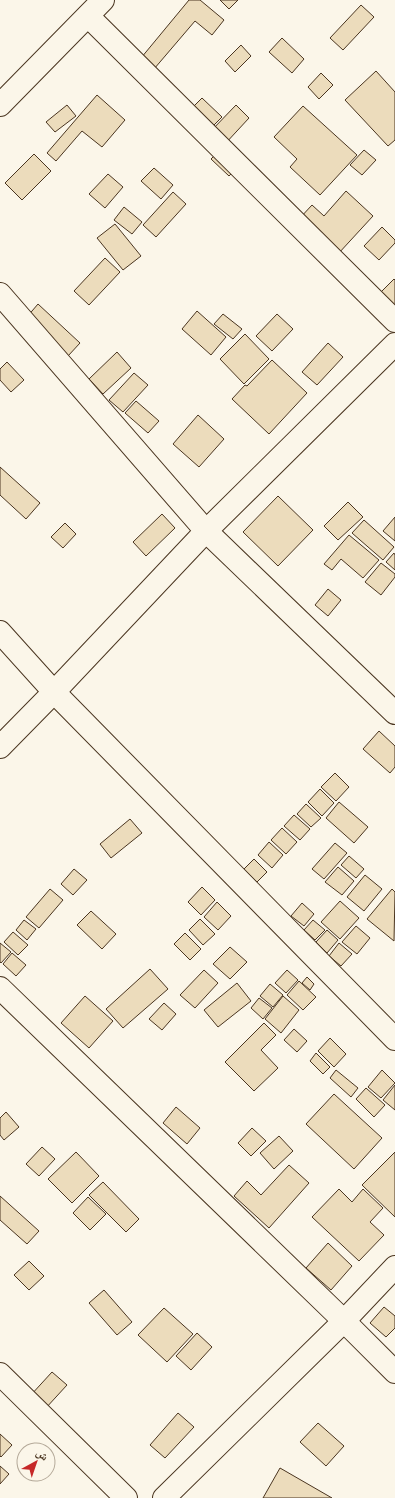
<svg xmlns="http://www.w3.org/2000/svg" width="395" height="1498" font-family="'Source Sans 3','Noto Naskh Arabic',sans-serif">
<rect width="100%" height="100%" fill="#fbf6e9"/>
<g fill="#ecdcbc" stroke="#4a3520">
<path d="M189,0H200L224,20L212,35L195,21L154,69L141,58Z"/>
<path d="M220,0H238L229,9Z"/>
<path d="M361,5L374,17L343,50L330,38Z"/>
<path d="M282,38L304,59L292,73L269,52Z"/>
<path d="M241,45L251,56L235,72L225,61Z"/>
<path d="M376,71L395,92V140L388,146L345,100Z"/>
<path d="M321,73L333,85L319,99L308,87Z"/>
<path d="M97,95L125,120L102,147L82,131L56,161L47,153Z"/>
<path d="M202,98L222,117L207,132L187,113Z"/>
<path d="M67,105L76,116L55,132L46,122Z"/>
<path d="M236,105L249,118L224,145L210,132Z"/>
<path d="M303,106L357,155L320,195L290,167L297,159L274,137Z"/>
<path d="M221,149L238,167L229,176L211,159Z"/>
<path d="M364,150L376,160L362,175L350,165Z"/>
<path d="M34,154L51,171L22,200L5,183Z"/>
<path d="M154,168L173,185L161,199L141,181Z"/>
<path d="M108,174L123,187L105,208L89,194Z"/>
<path d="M346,191L373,216L338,254L299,219L312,205L324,216Z"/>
<path d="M173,192L186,204L156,237L143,225Z"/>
<path d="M124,207L142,222L132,234L114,220Z"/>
<path d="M115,224L141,256L123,270L97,238Z"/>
<path d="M382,227L395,240V243L379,260L364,246Z"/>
<path d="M105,258L120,272L89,305L74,291Z"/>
<path d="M394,279L395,280V310L378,295Z"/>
<path d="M38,304L80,343L68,356L26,318Z"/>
<path d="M197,311L226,337L211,355L182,329Z"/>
<path d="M223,314L242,329L233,339L214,324Z"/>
<path d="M277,314L293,329L272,351L256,336Z"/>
<path d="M245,334L269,359L244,384L220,359Z"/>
<path d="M328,343L343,357L317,385L302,372Z"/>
<path d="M117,352L131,368L103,394L89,379Z"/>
<path d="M272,360L307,393L269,434L232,399L245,385L247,386Z"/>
<path d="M7,362L24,380L11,392L0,380V369Z"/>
<path d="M134,373L148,385L123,412L109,400Z"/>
<path d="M136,401L159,421L148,433L125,413Z"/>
<path d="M198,415L224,439L199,467L173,444Z"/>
<path d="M0,467L40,503L26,519L0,495Z"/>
<path d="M278,496L313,530L278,566L243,532Z"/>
<path d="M348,502L363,517L338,540L324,526Z"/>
<path d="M162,514L175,528L146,556L133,542Z"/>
<path d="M395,517V541L383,531Z"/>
<path d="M364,520L394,547L383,560L352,533Z"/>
<path d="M65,523L76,534L63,548L51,537Z"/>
<path d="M349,535L379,560L363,578L341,559L332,570L324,564Z"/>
<path d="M394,553L395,555V570L386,562Z"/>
<path d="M381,563L395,574V577L381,595L365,582Z"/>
<path d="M328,589L341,600L328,616L315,605Z"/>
<path d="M379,731L395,746V767L390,773L363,749Z"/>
<path d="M335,773L349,787L336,801L321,787Z"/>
<path d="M320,789L334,803L322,816L308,802Z"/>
<path d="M339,802L368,827L354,843L326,818Z"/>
<path d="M306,804L321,818L311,827L297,814Z"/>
<path d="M294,815L310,829L300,840L284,826Z"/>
<path d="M130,819L142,833L111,858L100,844Z"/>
<path d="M282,828L297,842L286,854L271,840Z"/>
<path d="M269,842L283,855L272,868L258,855Z"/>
<path d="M335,843L347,853L324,879L312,869Z"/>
<path d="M349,856L364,869L356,878L341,865Z"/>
<path d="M254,859L267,872L257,882L244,869Z"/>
<path d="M338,867L354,881L342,895L325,882Z"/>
<path d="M74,869L87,880L73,895L61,884Z"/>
<path d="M365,875L382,889L364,911L347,897Z"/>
<path d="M202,887L215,900L201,915L188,902Z"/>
<path d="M50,889L63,900L39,928L26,917Z"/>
<path d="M392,889L395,892L394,941L367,919Z"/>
<path d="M340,901L359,918L340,939L321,922Z"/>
<path d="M217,902L231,916L218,930L204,917Z"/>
<path d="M302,903L314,914L304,926L291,916Z"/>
<path d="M91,911L116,934L102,949L77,925Z"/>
<path d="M200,919L215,934L203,945L189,930Z"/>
<path d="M24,920L36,929L27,940L16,930Z"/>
<path d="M313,920L325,930L315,940L304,930Z"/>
<path d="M356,926L370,938L357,954L342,942Z"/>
<path d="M327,930L338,940L327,953L316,942Z"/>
<path d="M13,932L28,945L18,955L4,942Z"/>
<path d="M185,933L201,949L190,960L174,944Z"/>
<path d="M0,943L11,952L1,963L0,962Z"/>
<path d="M339,943L352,954L341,966L329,956Z"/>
<path d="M230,947L247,962L230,979L213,964Z"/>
<path d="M12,953L26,965L16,976L3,964Z"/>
<path d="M150,969L168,989L123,1028L106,1009Z"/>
<path d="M204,970L218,983L195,1008L180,995Z"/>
<path d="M287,970L298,980L286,993L275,983Z"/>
<path d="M307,977L314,984L310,990L302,983Z"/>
<path d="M299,981L316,997L303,1010L287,995Z"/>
<path d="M237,983L251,1001L218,1027L204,1010Z"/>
<path d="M270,984L283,995L273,1007L260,996Z"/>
<path d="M85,996L113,1021L89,1048L61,1023Z"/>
<path d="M283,996L299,1010L281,1033L265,1019Z"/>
<path d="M259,998L272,1008L263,1019L251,1008Z"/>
<path d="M164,1003L176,1014L162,1030L149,1019Z"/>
<path d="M264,1023L276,1035L261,1050L278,1068L254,1091L225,1062Z"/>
<path d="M294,1029L307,1041L297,1052L284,1040Z"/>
<path d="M330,1038L346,1054L334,1067L318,1051Z"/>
<path d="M316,1053L330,1067L323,1074L310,1061Z"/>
<path d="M336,1070L358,1088L351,1097L330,1078Z"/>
<path d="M382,1070L395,1083L381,1098L368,1087Z"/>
<path d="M395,1085V1110L383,1100Z"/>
<path d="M366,1088L385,1105L374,1117L356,1099Z"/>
<path d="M334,1094L382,1138L354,1169L306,1124Z"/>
<path d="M176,1107L200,1128L187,1144L163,1123Z"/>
<path d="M6,1112L19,1127L4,1140L0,1135V1118Z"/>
<path d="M252,1128L266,1141L251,1156L238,1143Z"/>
<path d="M279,1136L293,1151L274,1169L260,1153Z"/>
<path d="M42,1147L55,1159L39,1176L26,1164Z"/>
<path d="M76,1152L99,1176L72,1203L48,1179Z"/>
<path d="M395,1152V1217L362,1185Z"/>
<path d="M289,1165L309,1183L269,1228L234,1196L247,1181L261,1195Z"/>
<path d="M103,1182L139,1219L126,1232L89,1195Z"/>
<path d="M339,1189L352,1202L363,1189L383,1208L370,1222L384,1235L359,1261L312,1217Z"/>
<path d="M0,1196L39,1231L27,1244L0,1220Z"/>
<path d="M88,1197L106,1214L90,1230L73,1213Z"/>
<path d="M328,1243L352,1266L331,1290L306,1268Z"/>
<path d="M29,1261L44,1276L29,1290L14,1275Z"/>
<path d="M104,1290L132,1322L117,1335L89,1303Z"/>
<path d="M384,1307L395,1316V1328L386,1337L370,1323Z"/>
<path d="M164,1308L193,1334L167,1362L138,1335Z"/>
<path d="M197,1333L212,1347L191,1370L176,1356Z"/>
<path d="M52,1372L67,1385L45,1409L30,1396Z"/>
<path d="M178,1413L194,1427L165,1458L150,1445Z"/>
<path d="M318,1423L344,1446L326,1466L300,1442Z"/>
<path d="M0,1434L12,1445L1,1457L0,1456Z"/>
<path d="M0,1466L9,1474L0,1484Z"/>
<path d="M280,1468L332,1498H263Z"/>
</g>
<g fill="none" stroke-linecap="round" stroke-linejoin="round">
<g stroke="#4a3520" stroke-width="24">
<g id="minor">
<path d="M88,16L395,321"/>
<path d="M0,294L206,531L395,713"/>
<path d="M0,632L54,692L395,1039"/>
<path d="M0,747L54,692L206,531L395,344"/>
<path d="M0,988L344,1321L395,1372"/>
<path d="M0,1374L126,1498"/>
<path d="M164,1498L344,1321L395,1267"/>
</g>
</g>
<g stroke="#4a3520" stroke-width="24">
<path id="tertiary" d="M0,105L103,0"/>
</g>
<use href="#minor" stroke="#fbf6e9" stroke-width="22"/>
<use href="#tertiary" stroke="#fbf6e9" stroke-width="22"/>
</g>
<g transform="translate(36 1462) rotate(40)"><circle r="19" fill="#fbf6e9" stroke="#b4a999"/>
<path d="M0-3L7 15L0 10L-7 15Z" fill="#c62828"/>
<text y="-6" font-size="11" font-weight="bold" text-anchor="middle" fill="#4a3520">ش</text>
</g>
</svg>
